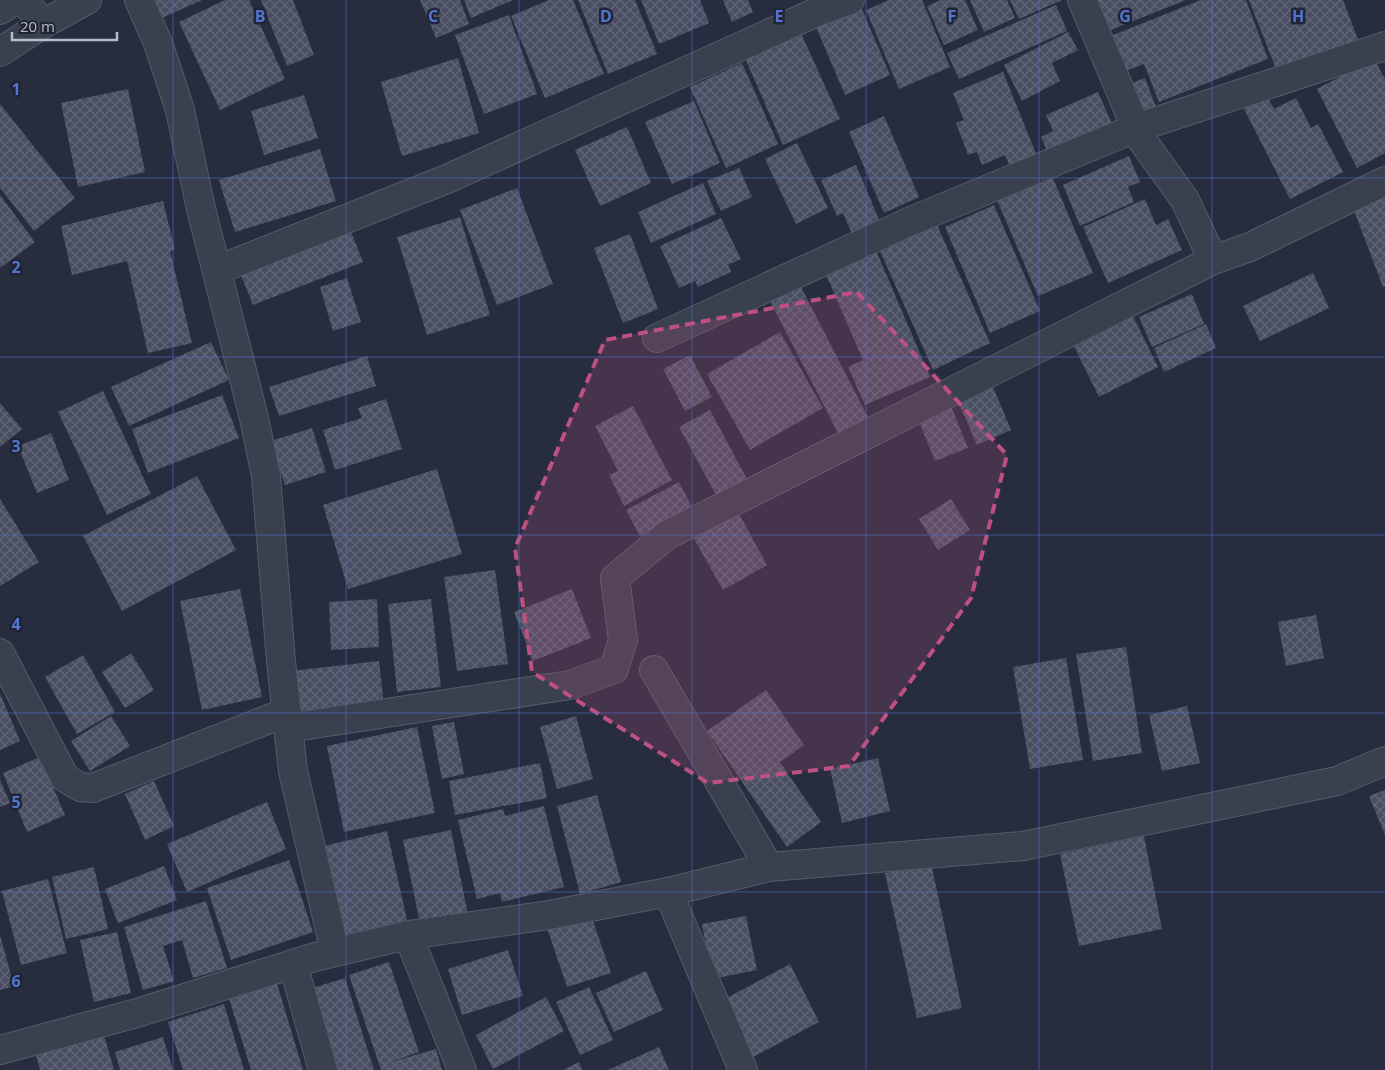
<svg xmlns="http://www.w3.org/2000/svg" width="1385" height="1070" font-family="'Open Sans',sans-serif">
<defs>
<pattern id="building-cross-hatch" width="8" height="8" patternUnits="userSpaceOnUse" patternTransform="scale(1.25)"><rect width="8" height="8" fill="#494e62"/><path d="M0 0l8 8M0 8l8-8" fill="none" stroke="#616677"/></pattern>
</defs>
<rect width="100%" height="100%" fill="#272d3f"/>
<g fill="url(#building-cross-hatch)">
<path d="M155,0H202L162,18Z"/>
<path d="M225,0H249L285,79L220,110L179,22Z"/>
<path d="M261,0H293L314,55L287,66Z"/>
<path d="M420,0H460L469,24L436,38Z"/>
<path d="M464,0H513L471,18Z"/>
<path d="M549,0H573L604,74L545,98L511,16Z"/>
<path d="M578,0H635L657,54L608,74Z"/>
<path d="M641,0H700L709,23L659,44Z"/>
<path d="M723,0H748L753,12L732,22Z"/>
<path d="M889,0H922L950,67L899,89L866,10Z"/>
<path d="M941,0H965L978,30L944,45L927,6Z"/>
<path d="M970,0H1007L1015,18L984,32Z"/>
<path d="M1010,0H1062L1019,19Z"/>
<path d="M1088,0H1186L1101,34Z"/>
<path d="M1201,0H1246L1268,59L1159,102L1144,64L1122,72L1108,37Z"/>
<path d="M1249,0H1343L1359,42L1278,74Z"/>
<path d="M1056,5L1067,31L959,79L947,53Z"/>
<path d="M861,7L890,75L845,95L816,27Z"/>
<path d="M509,15L537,94L484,114L455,35Z"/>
<path d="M800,31L840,119L783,145L744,56Z"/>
<path d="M1068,32L1078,50L1052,63L1060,81L1022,101L1004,65Z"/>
<path d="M458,58L479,133L402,156L381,82Z"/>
<path d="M1374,59L1385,79V153L1357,168L1317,89Z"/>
<path d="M742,63L778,144L726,168L690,87Z"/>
<path d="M1003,72L1039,161L1012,172L1005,155L982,165L977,152L968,155L956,123L964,120L953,93Z"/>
<path d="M1145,78L1157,110L1139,117L1127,85Z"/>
<path d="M128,89L145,172L78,187L61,103Z"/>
<path d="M1098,92L1113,126L1049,155L1041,137L1053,131L1046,115Z"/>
<path d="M1266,94L1274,109L1296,98L1311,128L1318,124L1343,172L1290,199L1243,107Z"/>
<path d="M304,95L318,138L264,155L251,111Z"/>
<path d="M694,101L720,163L672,184L645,122Z"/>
<path d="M0,104L75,198L34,231L0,188Z"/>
<path d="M884,116L919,197L884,213L849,132Z"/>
<path d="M627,127L651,183L600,206L575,150Z"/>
<path d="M797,143L828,208L796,224L765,159Z"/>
<path d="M320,149L336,201L235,232L219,180Z"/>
<path d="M1129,156L1140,182L1128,187L1134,202L1080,226L1063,185Z"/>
<path d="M856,165L880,222L852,234L843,213L837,216L821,180Z"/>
<path d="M739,168L752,197L721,211L707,181Z"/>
<path d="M1052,176L1093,273L1038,296L997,200Z"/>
<path d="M703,183L716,214L651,243L638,212Z"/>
<path d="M517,188L553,284L497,305L460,210Z"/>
<path d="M0,195L35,242L0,268Z"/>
<path d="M1385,196V286L1383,287L1353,208Z"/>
<path d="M1145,199L1156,225L1168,219L1182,250L1108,283L1083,227Z"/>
<path d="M163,201L175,250L170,251L192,343L148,353L127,261L72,275L61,226Z"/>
<path d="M994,205L1040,311L990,333L945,227Z"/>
<path d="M933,216L990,343L933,370L876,242Z"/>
<path d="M460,217L490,315L427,335L397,237Z"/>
<path d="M721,218L741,259L728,265L731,272L698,287L695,281L679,288L660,246Z"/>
<path d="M351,232L363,262L253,305L241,275Z"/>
<path d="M630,234L658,309L623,323L594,248Z"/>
<path d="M875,248L930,377L865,405L848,367L863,360L824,270Z"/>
<path d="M1313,273L1329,308L1260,341L1243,306Z"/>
<path d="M347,278L361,322L333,331L320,287Z"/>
<path d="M800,285L869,419L839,435L770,301Z"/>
<path d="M1192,294L1204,324L1152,347L1139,317Z"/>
<path d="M1127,304L1158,367L1099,397L1068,334Z"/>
<path d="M1206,324L1216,348L1164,372L1154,348Z"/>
<path d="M780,332L823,408L750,450L707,374Z"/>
<path d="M211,342L229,380L129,426L111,387Z"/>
<path d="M690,355L712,397L685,411L663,369Z"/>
<path d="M367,356L376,386L279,416L269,387Z"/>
<path d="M993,387L1011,430L977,445L958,401Z"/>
<path d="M103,391L151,494L107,515L58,412Z"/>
<path d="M222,395L239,438L148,473L132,429Z"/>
<path d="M386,399L402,449L335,470L323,430L362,418L358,408Z"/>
<path d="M0,403L22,429L0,447Z"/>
<path d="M633,406L672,480L624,506L609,475L618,471L595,426Z"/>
<path d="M951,406L968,448L935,461L918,419Z"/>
<path d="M710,410L747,479L716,495L679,427Z"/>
<path d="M312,428L326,472L285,485L271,441Z"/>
<path d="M51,433L69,480L37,493L18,446Z"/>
<path d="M437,469L462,554L348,589L323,505Z"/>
<path d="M197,476L236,550L122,611L83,536Z"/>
<path d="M679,482L693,509L640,536L626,510Z"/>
<path d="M0,499L39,562L0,586Z"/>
<path d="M951,499L970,530L938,550L919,519Z"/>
<path d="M738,512L767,565L723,590L693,537Z"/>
<path d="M495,570L508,664L457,671L444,577Z"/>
<path d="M240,589L262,697L202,710L180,601Z"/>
<path d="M572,589L591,638L533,661L514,612Z"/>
<path d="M377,599L379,647L331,650L329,602Z"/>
<path d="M431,599L441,687L397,692L388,604Z"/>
<path d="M1316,615L1324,658L1286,666L1278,622Z"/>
<path d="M1126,647L1142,753L1093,761L1076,654Z"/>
<path d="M131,653L154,690L125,708L102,672Z"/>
<path d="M83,655L115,712L77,734L45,677Z"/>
<path d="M1066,658L1083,760L1030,769L1013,667Z"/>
<path d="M379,661L384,705L297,715L292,671Z"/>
<path d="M766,690L804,745L780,762L821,822L787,847L707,731Z"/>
<path d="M0,694L20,741L0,750Z"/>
<path d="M1187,706L1200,763L1162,771L1149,715Z"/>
<path d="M111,716L130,746L90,771L71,741Z"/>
<path d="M576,716L593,779L557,789L540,727Z"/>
<path d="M454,722L464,774L442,779L432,726Z"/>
<path d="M417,727L435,813L344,832L327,746Z"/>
<path d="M40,757L65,815L27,832L3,773Z"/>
<path d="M878,758L890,811L842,823L830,769Z"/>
<path d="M540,763L547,798L455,815L449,781Z"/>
<path d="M0,780L10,803L0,807Z"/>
<path d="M154,781L174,826L145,840L125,794Z"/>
<path d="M1385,790V835L1369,796Z"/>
<path d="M597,795L621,882L580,894L557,806Z"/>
<path d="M267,802L286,849L187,892L167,844Z"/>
<path d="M544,806L564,887L502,902L500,893L477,899L458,820L503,809L505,816Z"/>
<path d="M451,830L468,915L420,924L403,840Z"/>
<path d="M387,831L407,920L344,935L324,846Z"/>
<path d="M1144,836L1162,929L1079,946L1060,854Z"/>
<path d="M289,860L313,932L231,960L207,888Z"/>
<path d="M931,863L962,1008L917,1018L885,873Z"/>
<path d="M164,866L177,900L118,923L105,889Z"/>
<path d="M94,867L108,929L66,939L52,877Z"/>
<path d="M48,879L67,953L21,965L2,891Z"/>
<path d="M206,901L227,968L193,978L182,940L163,946L174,981L143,990L124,927Z"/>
<path d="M589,910L611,973L567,987L546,925Z"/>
<path d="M746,916L757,970L712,979L702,924Z"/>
<path d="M117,932L131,993L94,1002L80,940Z"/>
<path d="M0,935L14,986L0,990Z"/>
<path d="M508,950L523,996L462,1015L448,969Z"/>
<path d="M389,962L419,1052L391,1062L436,1049L442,1070H381L349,975Z"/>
<path d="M790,964L819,1022L753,1057L723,1000Z"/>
<path d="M646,971L663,1010L614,1032L596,993Z"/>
<path d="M275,977L303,1070H251L227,992Z"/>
<path d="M345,978L374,1070H332L306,990Z"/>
<path d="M589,987L613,1040L580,1055L556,1002Z"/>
<path d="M546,997L564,1031L493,1069L476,1035Z"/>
<path d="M224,1004L244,1070H183L168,1022Z"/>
<path d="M104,1035L114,1070H40L36,1055Z"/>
<path d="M163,1037L173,1070H120L115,1052Z"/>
<path d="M659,1047L669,1070H608Z"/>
<path d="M579,1062L582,1070H563Z"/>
</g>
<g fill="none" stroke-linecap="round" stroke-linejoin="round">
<g stroke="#565b69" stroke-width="30">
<g id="minor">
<path d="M24,0L43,24"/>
<path d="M139,0L158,43L180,110L201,209L254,418L266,476L281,661L293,771L335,952"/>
<path d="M1082,0L1136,128L1142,140L1185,200L1213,260"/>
<path d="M0,10L16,0"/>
<path d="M0,52L43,24L87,0"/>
<path d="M217,270L447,179L819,11L850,0"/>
<path d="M657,338L911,221L1136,128L1385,46"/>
<path d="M0,653L65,778L80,787L93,788L287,712"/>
<path d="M654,670L769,867"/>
<path d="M288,728L570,685L614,669L623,640L615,578L667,535L1213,260L1250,247L1385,181"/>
<path d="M668,892L743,1070"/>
<path d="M408,935L462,1070"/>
<path d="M293,964L323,1070"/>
<path d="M0,1050L137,1013L315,957L408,935L549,915L668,892L769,867L1023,846L1337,781L1385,761"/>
</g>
</g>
<use href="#minor" stroke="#3b404f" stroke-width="28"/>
</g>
<path fill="#be5182" fill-opacity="0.2" stroke="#be5182" stroke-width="4" stroke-dasharray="10 6" stroke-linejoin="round" d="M857,292L1007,455L971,598L849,766L708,783L532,672L515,548L605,340Z"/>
<path fill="none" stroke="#5374d3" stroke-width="1" stroke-opacity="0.55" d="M173,0V1070M346,0V1070M519,0V1070M692,0V1070M866,0V1070M1039,0V1070M1212,0V1070M0,178H1385M0,357H1385M0,535H1385M0,713H1385M0,892H1385"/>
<g font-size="16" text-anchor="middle" font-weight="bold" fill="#5374d3" stroke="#202534" stroke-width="5" stroke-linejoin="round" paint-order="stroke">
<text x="260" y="22">B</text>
<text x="433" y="22">C</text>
<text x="606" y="22">D</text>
<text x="779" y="22">E</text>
<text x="952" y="22">F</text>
<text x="1125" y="22">G</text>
<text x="1298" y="22">H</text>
<text x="16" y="95">1</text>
<text x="16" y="273">2</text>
<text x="16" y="452">3</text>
<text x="16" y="630">4</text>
<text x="16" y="808">5</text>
<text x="16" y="987">6</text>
</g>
<path d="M12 32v8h105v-8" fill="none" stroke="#b8bbc9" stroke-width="2.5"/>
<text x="20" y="32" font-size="15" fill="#b8bbc9" stroke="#202534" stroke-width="4" paint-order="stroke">20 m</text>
</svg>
